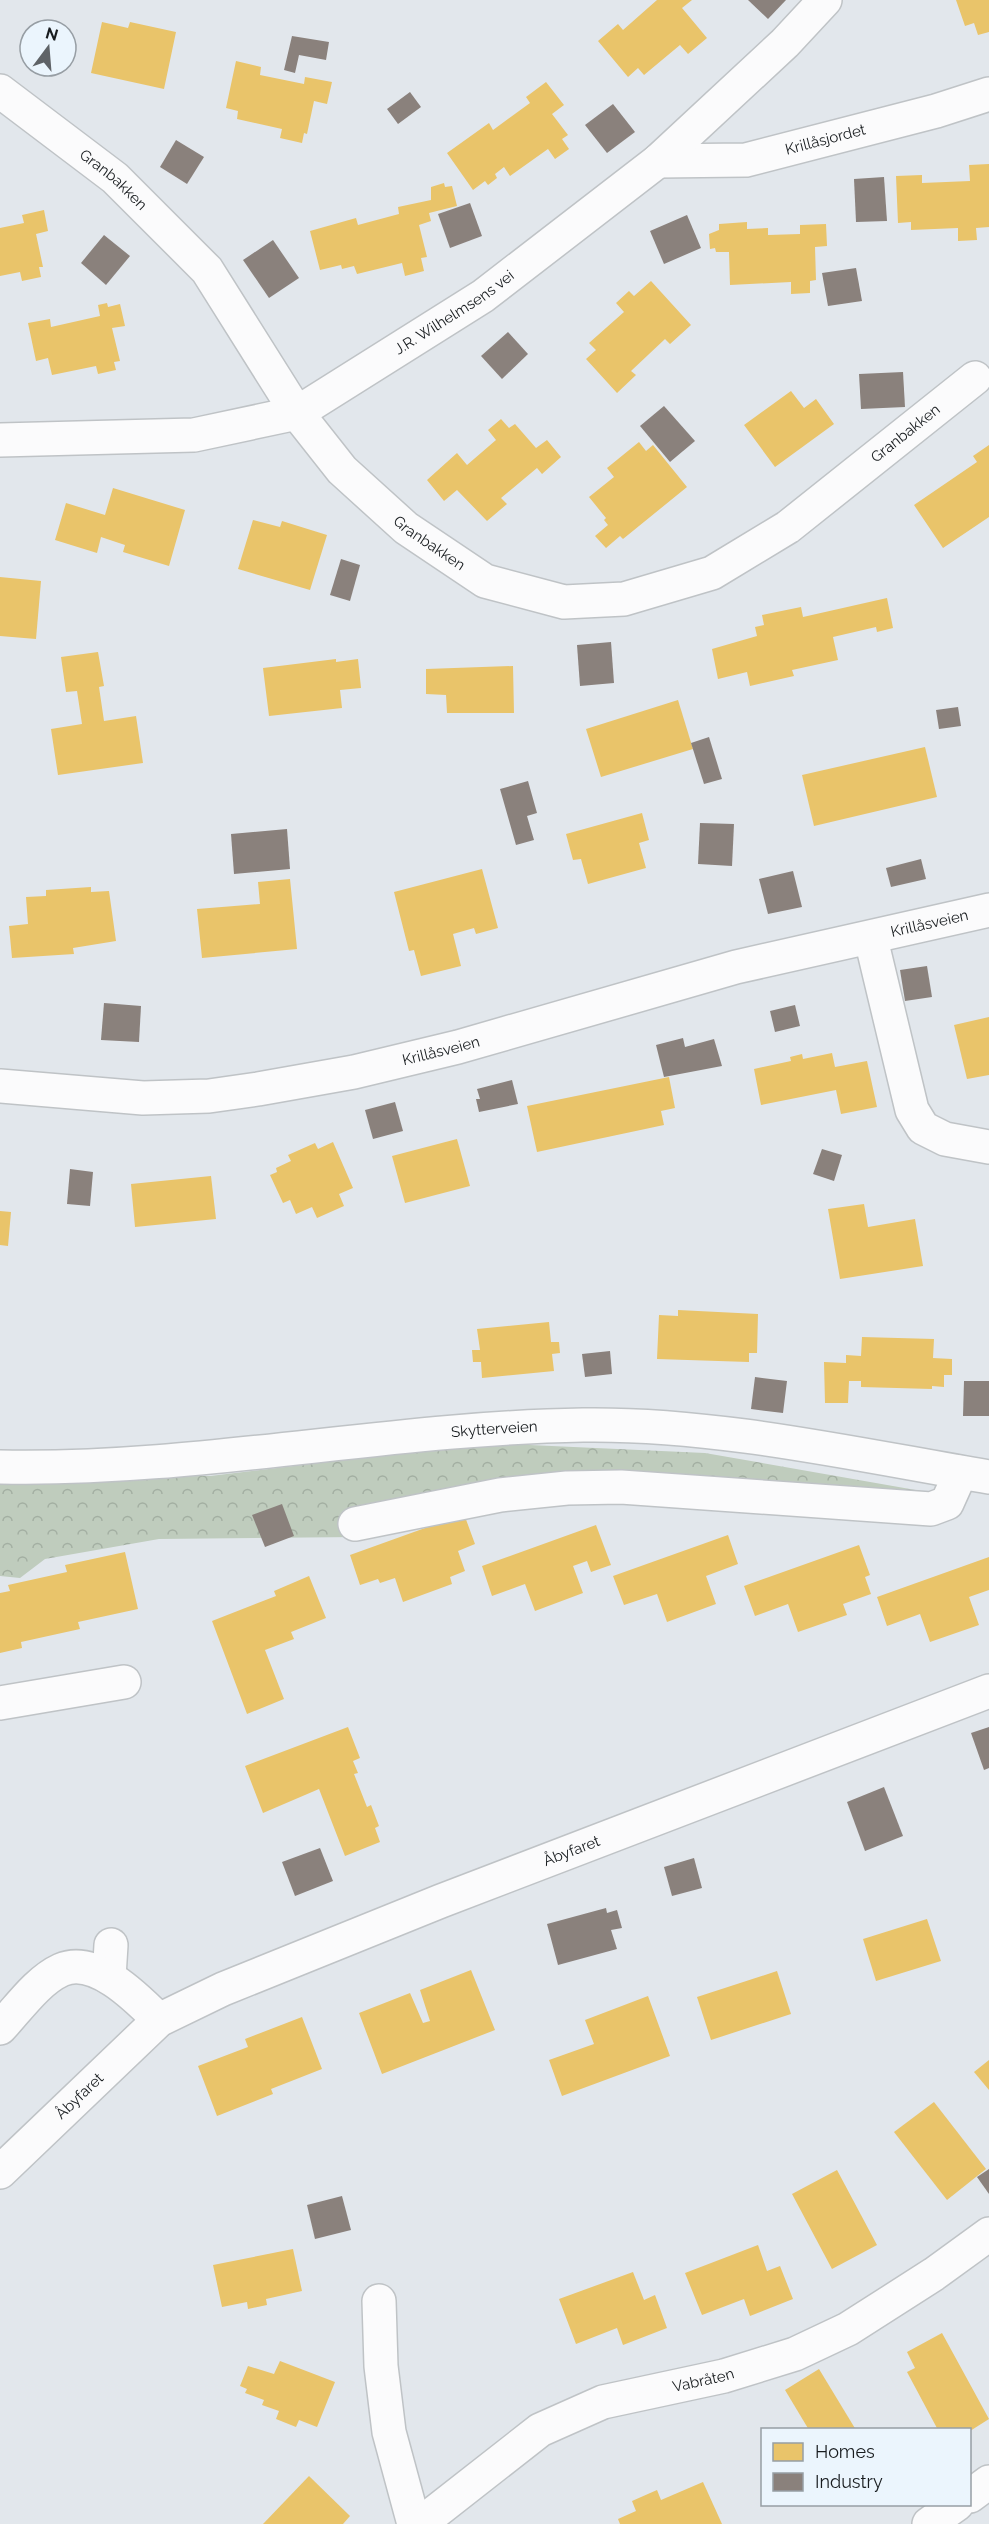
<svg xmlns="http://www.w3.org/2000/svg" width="989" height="2524" font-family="Raleway,sans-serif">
<defs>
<pattern id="forest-crowns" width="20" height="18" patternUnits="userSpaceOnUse" patternTransform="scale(1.5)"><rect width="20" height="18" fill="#bfccbd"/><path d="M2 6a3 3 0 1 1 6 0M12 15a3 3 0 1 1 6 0" fill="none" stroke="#a3afa2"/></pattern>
</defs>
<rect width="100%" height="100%" fill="#e2e7ec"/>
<path fill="url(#forest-crowns)" d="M486,1443L705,1453L927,1492L621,1489L358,1537L159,1539L45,1559L20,1578L0,1576V1477L210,1476Z"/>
<g fill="#e9c46a">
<path d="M657,0H692L682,8L707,38L688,54L680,45L644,75L638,68L628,77L598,41L618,24L623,30Z"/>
<path d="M956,0H989V32L978,35L974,23L965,26Z"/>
<path d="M102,22L128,28L130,22L176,32L164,89L91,73Z"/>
<path d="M236,61L261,67L260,75L304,84L305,77L332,82L327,104L314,101L307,134L304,133L302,143L280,138L282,129L237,119L238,111L226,108Z"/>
<path d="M546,82L564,105L552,114L568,135L562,139L569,149L555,159L548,149L510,176L504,167L495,174L497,178L488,185L485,181L473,190L447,153L489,123L493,130L530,103L526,97Z"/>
<path d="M989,164V227L976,228L977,240L958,241V228L911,230V222L898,223L896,176L922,175V183L970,181L969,165Z"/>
<path d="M444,183L445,187L452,186L457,206L429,213L431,221L419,225L427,257L421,258L424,271L405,276L402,263L357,274L354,266L342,269L341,265L320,270L310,231L356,218L358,225L399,214L398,207L431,200V187Z"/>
<path d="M44,210L48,231L36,234L43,267H39L41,277L22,281L20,272L0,276V228L24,223L22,215Z"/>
<path d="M747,222V229L768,228V235L800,234V225L826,224L827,246L815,247L816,280L810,281V293L791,294V282L730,285L729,252H716L715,248L710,249L709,234L719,230V224Z"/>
<path d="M651,281L691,325L670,344L665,339L631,371L636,375L617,393L586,359L596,350L589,343L624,312L616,303L629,291L634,296Z"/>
<path d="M107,303L108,307L120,304L125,326L112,328L120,361L114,362L116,370L98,374L96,366L52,375L48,358L36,361L28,323L50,319L51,327L100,316L98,305Z"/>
<path d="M791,391L804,408L816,399L834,424L775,467L744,425Z"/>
<path d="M501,419L509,428L515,424L536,448L547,440L561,457L542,474L537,468L501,498L507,504L487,521L457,490L444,501L427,480L457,453L467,465L496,440L488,430Z"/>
<path d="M639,442L646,451L653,445L687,487L623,539L620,536L606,548L595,536L608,525L604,520L606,518L589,497L614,477L607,468Z"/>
<path d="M989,445V517L943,548L914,505L977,462L973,456Z"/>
<path d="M113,488L185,510L169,566L123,552L125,545L101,537L97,553L55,540L66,503L105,515Z"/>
<path d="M253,520L280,527L282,521L327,535L310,590L238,569Z"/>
<path d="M0,577L41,581L36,639L0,636Z"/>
<path d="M887,598L893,628L877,632L876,627L833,637L838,660L792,670L794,676L750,686L747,672L718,679L712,649L757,636L755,627L764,625L762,615L801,607L803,617Z"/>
<path d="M98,652L104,686L99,687L104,721L136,716L143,763L58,775L51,729L82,724L77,691L66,692L61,657Z"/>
<path d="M336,659V662L358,659L361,688L340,690L342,708L269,716L263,668Z"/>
<path d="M513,666L514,713H447L446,695L426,694V669Z"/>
<path d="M678,700L693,749L601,777L586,729Z"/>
<path d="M925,747L937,797L814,826L802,775Z"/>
<path d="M642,813L649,840L639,843L646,868L588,884L581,859L573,860L566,834Z"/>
<path d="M482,869L498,928L476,934L474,928L453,934L461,966L421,976L414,950L409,951L394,892Z"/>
<path d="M290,879L297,949L202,958L197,909L260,904L258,882Z"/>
<path d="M91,887V892L109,891L116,941L73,948L74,954L12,958L9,926L28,924L26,897L46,896V890Z"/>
<path d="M989,1017V1075L967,1079L954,1025Z"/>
<path d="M832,1053L835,1067L867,1061L877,1107L841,1114L836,1090L761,1105L754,1069L791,1061L790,1057L802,1054L803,1059Z"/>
<path d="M669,1077L675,1108L661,1111L664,1125L537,1152L527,1106Z"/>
<path d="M457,1139L470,1186L405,1203L392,1156Z"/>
<path d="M333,1142L353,1188L339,1194L344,1206L317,1218L312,1207L296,1214L290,1200L283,1203L270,1175L277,1172L276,1168L291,1161L288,1155L315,1143L318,1149Z"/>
<path d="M211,1176L216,1219L135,1227L131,1184Z"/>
<path d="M864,1204L868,1227L915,1219L923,1266L840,1279L828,1209Z"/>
<path d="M0,1211L11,1212L8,1246L0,1245Z"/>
<path d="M678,1310L758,1314L757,1353H749V1362L657,1359L659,1315L678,1316Z"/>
<path d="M549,1322L551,1342H559L560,1353L552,1354L554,1371L482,1378L481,1362H473L472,1350H480L477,1329Z"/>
<path d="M862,1337L934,1339L933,1358L952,1359V1375H944V1387L932,1386V1389L861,1387V1381H849L848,1403H825L824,1362L846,1363V1355L861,1356Z"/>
<path d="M464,1514L475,1544L458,1551L465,1571L450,1577L452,1584L403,1602L395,1578L380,1583L378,1579L360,1585L350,1555Z"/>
<path d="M596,1525L611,1565L591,1572L587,1561L573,1566L583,1593L535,1611L525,1584L492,1596L482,1566Z"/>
<path d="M728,1535L738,1564L706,1576L716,1604L667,1622L657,1594L624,1605L613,1576Z"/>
<path d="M859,1545L870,1575L865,1577L871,1594L843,1604L847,1615L798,1632L788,1604L755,1616L744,1586Z"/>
<path d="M125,1552L138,1609L78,1622L80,1629L21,1642L22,1648L0,1653V1593L10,1591L8,1585L67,1572L65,1565Z"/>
<path d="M989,1557V1590L969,1597L979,1625L930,1642L920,1614L887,1626L877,1597Z"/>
<path d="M309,1576L326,1618L291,1632L294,1639L265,1650L284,1699L247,1714L212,1621L276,1596L274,1591Z"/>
<path d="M348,1727L360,1758L353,1761L358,1773L354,1774L367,1807L371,1805L379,1826L375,1828L380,1842L345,1856L319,1789L263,1813L245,1766Z"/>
<path d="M927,1919L941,1961L876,1981L863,1939Z"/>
<path d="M471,1970L495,2030L382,2074L359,2013L410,1993L423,2023L430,2021L420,1990Z"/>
<path d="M777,1971L791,2014L711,2040L697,1997Z"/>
<path d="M648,1996L670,2056L562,2096L549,2060L594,2044L585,2020Z"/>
<path d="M302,2017L322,2069L271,2089L273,2094L217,2116L198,2066L248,2047L245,2039Z"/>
<path d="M989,2060V2090L974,2072Z"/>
<path d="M934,2102L986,2169L947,2200L894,2132Z"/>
<path d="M837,2170L877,2245L832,2269L792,2194Z"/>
<path d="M758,2245L767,2271L780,2266L793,2299L750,2316L744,2299L702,2315L685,2273Z"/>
<path d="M293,2249L302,2291L266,2299L267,2305L248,2309L247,2302L222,2307L213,2265Z"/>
<path d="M633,2272L644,2300L655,2295L667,2328L623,2345L617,2328L576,2344L559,2299Z"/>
<path d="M942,2333L989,2419L970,2431L938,2430L907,2372L915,2368L907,2352Z"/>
<path d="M280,2361L335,2382L317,2427L299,2420L296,2427L276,2419L279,2411L262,2405L264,2400L245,2393L247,2389L240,2386L248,2366L274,2374Z"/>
<path d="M819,2369L856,2430H809L785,2390Z"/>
<path d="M309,2476L350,2516L343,2524H263Z"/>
<path d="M703,2482L722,2524H620L618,2519L636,2511L632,2501L657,2490L661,2500Z"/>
</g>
<g fill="#8a817c">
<path d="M748,0H786L768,19Z"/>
<path d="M292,36L329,42L326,60L299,55L295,73L284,70Z"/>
<path d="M410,92L421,107L398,124L387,109Z"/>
<path d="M613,104L635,132L607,153L585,125Z"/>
<path d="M176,140L204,157L187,184L160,167Z"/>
<path d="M884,177L887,221L856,222L854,179Z"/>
<path d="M470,203L482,236L450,248L438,214Z"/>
<path d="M687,215L701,248L664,264L650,231Z"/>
<path d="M104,235L130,256L106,285L81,263Z"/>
<path d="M273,240L299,278L269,298L243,260Z"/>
<path d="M856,268L862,301L828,306L822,273Z"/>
<path d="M508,332L528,354L502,379L481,356Z"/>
<path d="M903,372L905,407L861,409L859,374Z"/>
<path d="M664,406L695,441L670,462L640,426Z"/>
<path d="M341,559L360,565L350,601L330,595Z"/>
<path d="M611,642L614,683L580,686L577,645Z"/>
<path d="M958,707L961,726L939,729L936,710Z"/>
<path d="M709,737L722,779L704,784L691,743Z"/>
<path d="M528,781L537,813L527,816L534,840L516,845L500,789Z"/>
<path d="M700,823L734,824L732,866L698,864Z"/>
<path d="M287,829L290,869L234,874L231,834Z"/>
<path d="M921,859L926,879L891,887L886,868Z"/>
<path d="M793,871L802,907L768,914L759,879Z"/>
<path d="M927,966L932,997L905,1001L900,970Z"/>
<path d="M104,1003L141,1006L139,1042L101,1040Z"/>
<path d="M795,1005L800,1026L775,1032L770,1011Z"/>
<path d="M683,1038L685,1047L714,1039L722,1066L664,1077L656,1045Z"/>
<path d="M512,1080L518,1104L479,1112L476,1099H480L477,1089Z"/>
<path d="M395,1102L403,1131L373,1139L365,1110Z"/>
<path d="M822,1149L842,1155L834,1181L813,1174Z"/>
<path d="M70,1169L93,1172L90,1206L67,1204Z"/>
<path d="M610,1351L612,1374L585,1377L582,1354Z"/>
<path d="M755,1377L787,1381L783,1413L751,1409Z"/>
<path d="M964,1381H989V1416H963Z"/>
<path d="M282,1504L294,1536L265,1547L252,1515Z"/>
<path d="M989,1727V1768L984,1770L971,1733Z"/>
<path d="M884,1787L903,1836L865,1851L847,1802Z"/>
<path d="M320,1848L333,1881L295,1896L282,1862Z"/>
<path d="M694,1858L702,1888L672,1896L664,1867Z"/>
<path d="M606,1908L607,1913L617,1910L622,1928L611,1930L617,1949L558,1965L547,1924Z"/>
<path d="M989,2169V2194L977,2177Z"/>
<path d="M342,2196L351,2230L315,2239L307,2205Z"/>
</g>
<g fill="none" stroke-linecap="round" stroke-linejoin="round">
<g stroke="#bfc3c6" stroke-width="36">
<g id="minor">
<path id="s1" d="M0,91L115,178L207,270L297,413L342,470L406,528L485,581L564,602L624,599L712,573L788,527L975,378"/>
<path id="s2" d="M658,161L746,160L936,111L989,94"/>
<path id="s3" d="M0,440L194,435L297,413L483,296L658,161L785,43L825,0"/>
<path d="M871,939L912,1110L923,1128L945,1139L989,1147"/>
<path id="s4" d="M0,1086L143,1098L209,1096L258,1089L354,1072L458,1047L736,967L989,910"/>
<path id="s5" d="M0,1467C195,1471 388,1428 583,1425C716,1423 858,1455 989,1477"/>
<path d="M355,1524L500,1495L567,1488L621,1487L931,1509L947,1503L956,1483L958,1472"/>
<path d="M0,1703L124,1682"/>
<path d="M109,1977L111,1945"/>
<path d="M0,2028C18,2009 37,1981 61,1970C95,1955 137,1998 159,2020"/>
<path id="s6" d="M0,2172L159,2020L223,1989L441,1901L989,1691"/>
<path d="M379,2301L381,2366L389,2432L414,2524"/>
<path d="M970,2496L989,2482"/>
<path id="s7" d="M420,2524L540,2430L603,2402L724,2376L795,2354L848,2329L934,2274L989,2234"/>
<path d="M929,2524L957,2504"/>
</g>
</g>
<use href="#minor" stroke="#fbfbfc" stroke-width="33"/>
</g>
<g text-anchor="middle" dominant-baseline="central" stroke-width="6" stroke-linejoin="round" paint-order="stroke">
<g font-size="15" fill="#181c1f" stroke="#ebf5fd">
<text stroke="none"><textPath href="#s2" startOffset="170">Krillåsjordet</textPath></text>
<text stroke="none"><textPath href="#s1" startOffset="144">Granbakken</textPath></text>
<text stroke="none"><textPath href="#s3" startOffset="486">J.R. Wilhelmsens vei</textPath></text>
<text stroke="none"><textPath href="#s1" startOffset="1170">Granbakken</textPath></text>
<text stroke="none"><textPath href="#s1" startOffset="630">Granbakken</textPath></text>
<text stroke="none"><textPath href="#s4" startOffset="951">Krillåsveien</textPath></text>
<text stroke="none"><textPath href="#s4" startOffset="446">Krillåsveien</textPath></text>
<text stroke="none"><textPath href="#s5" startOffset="496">Skytterveien</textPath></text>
<text stroke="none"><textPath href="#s6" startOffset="666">Åbyfaret</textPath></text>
<text stroke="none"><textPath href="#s6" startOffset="110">Åbyfaret</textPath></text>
<text stroke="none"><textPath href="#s7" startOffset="324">Vabråten</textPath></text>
</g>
</g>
<rect x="761" y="2428" width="210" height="78" fill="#ebf5fd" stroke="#979ea4" stroke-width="1.5"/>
<rect x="773" y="2443" width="30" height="18" fill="#e9c46a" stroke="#979ea4" stroke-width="1.5"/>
<text x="815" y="2458" font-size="18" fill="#181c1f">Homes</text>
<rect x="773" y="2473" width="30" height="18" fill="#8a817c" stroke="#979ea4" stroke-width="1.5"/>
<text x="815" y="2488" font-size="18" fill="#181c1f">Industry</text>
<g transform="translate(48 48) rotate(16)"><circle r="28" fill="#ebf5fd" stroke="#979ea4" stroke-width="1.5"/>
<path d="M0-4.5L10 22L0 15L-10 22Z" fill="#5f6367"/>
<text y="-9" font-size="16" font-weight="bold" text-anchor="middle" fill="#181c1f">N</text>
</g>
</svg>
